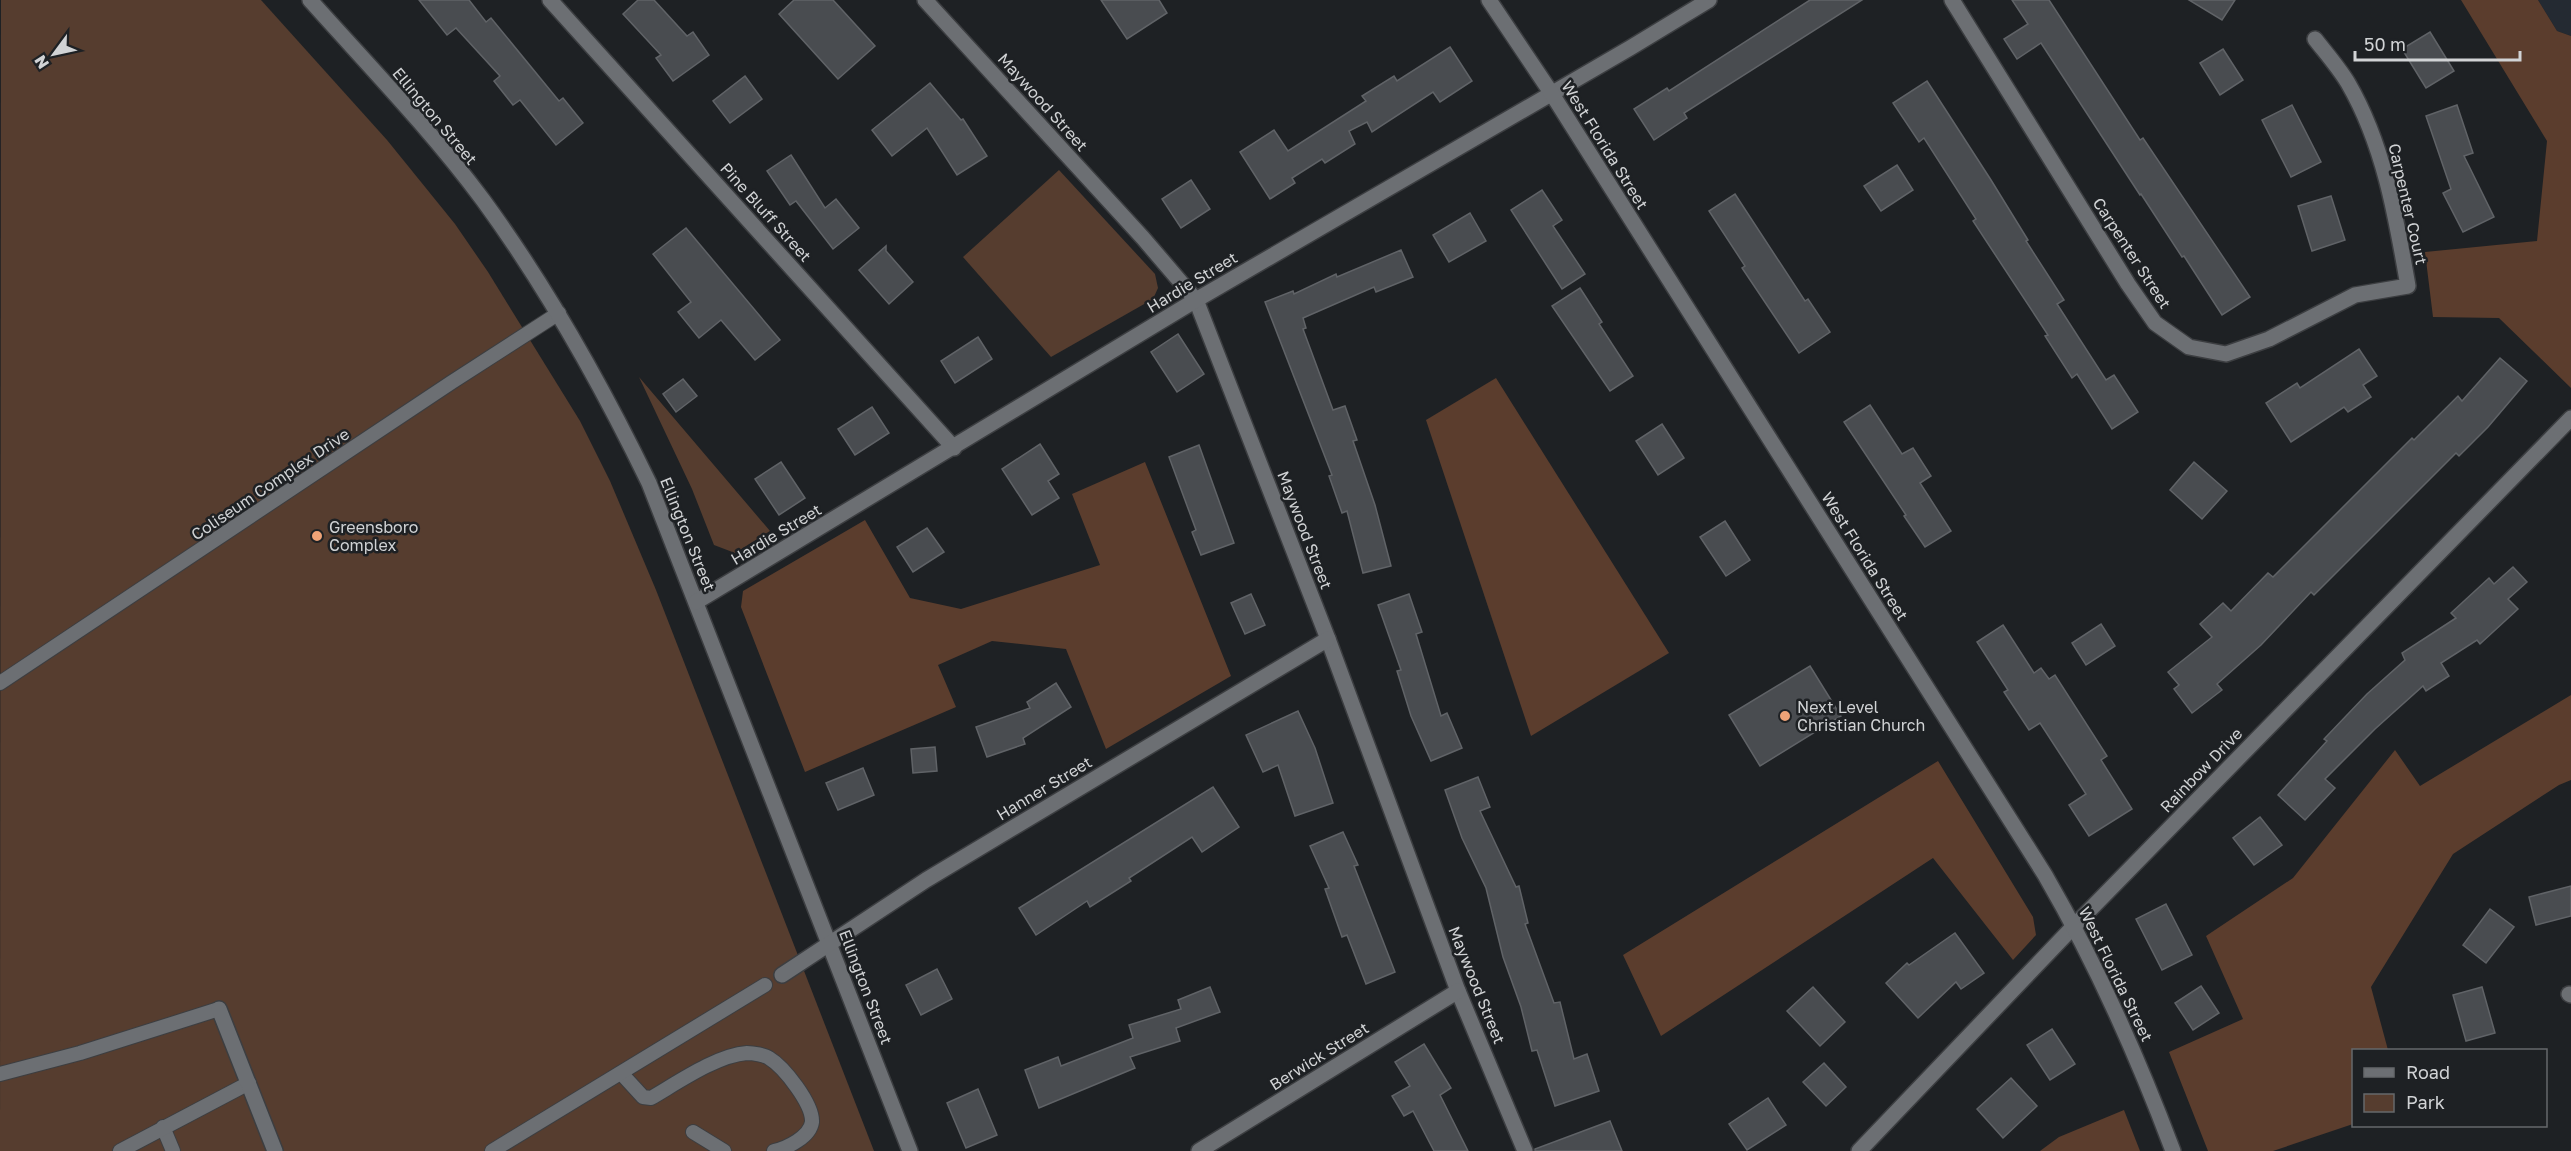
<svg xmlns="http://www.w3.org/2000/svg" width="2571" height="1151" font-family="'Golos Text',sans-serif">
<rect width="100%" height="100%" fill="#1e2124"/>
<path fill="#242a32" d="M2538,0H2571V36L2557,31Z"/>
<g fill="#563d2f">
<path d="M1,0H261L387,140L455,224L488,272L580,421L610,481L656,590L874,1151H0Z"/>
<path d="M1059,170L1155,274L1158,288L1153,299L1051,357L963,257Z"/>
<path d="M639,377L770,531L735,553L714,545L692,489Z"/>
</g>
<g fill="#5b3d2d">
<path d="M2461,0H2538L2557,31L2571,36V388L2499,318L2433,317L2425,252L2537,241L2547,141Z"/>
<path d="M1496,378L1669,653L1531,736L1426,420Z"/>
<path d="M1145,462L1231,676L1106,749L1066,649L992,641L938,665L956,707L805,772L741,607L743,591L865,520L910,598L961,609L1100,565L1072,494Z"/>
<path d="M2571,695V780L2559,785L2453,854L2371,987L2388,1050H2354L2353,1124L2273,1151H2208L2169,1052L2243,1019L2206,936L2293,878L2395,750L2420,786Z"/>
<path d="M1938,761L2033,917L2036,935L2013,960L1933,858L1661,1036L1623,955Z"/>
<path d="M2124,1110L2140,1151H2040L2059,1137Z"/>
</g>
<g fill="#494c50" stroke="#606367" stroke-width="1.5">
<path d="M419,0H469L486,22L491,18L559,101L563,98L583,123L556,145L520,100L513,105L494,81L500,76L456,28L447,35Z"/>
<path d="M638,0H654L687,36L693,32L709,55L673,81L656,58L661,55L623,14Z"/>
<path d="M794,0H833L875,46L838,79L779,14Z"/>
<path d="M1101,0H1159L1167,13L1127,39Z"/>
<path d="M1810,0H1862L1684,113L1687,118L1654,140L1634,109L1667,88L1669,91Z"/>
<path d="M2012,0H2049L2140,140L2143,138L2250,297L2222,315L2184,256L2182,257L2141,194L2140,195L2041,43L2017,59L2004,39L2028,24Z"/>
<path d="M2189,0H2235L2222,20Z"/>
<path d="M2430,32L2454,71L2426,88L2402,49Z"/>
<path d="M1450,47L1472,81L1440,102L1433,92L1372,132L1367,122L1349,131L1355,144L1325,163L1322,159L1292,178L1295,183L1270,199L1240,152L1274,130L1288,151L1366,101L1362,96L1394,76L1397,81Z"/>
<path d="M2223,49L2243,80L2220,95L2200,63Z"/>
<path d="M745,76L762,99L730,123L713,101Z"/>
<path d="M1927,81L1991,180L2028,240L2026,241L2064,300L2057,304L2106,380L2114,375L2138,412L2112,429L2077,374L2072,378L2045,336L2048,335L1973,221L1976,219L1924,138L1919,142L1893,103Z"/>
<path d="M930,83L961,120L963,119L987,156L957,175L927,128L892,156L872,130Z"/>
<path d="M2292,105L2321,162L2291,177L2262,120Z"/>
<path d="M2457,105L2473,153L2464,156L2494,217L2463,232L2443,193L2451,189L2426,116Z"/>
<path d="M791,155L825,208L836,199L859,228L833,249L796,201L790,205L767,171Z"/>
<path d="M1897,165L1913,190L1881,211L1864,186Z"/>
<path d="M1191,180L1210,209L1181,228L1162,199Z"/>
<path d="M1542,190L1562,220L1553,226L1585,274L1562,289L1511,210Z"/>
<path d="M1735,194L1805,301L1808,299L1830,332L1799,353L1742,268L1745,266L1709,211Z"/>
<path d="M2331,196L2345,240L2312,251L2298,206Z"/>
<path d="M1470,213L1486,241L1449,262L1433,235Z"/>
<path d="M686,228L780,340L755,360L721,320L699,338L678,312L691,302L653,254Z"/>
<path d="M886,246V251L913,282L889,304L859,270Z"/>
<path d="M1401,250L1413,277L1376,292L1374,287L1303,318L1306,328L1303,329L1333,410L1345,406L1357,440L1353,441L1375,505L1391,566L1363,573L1347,511L1342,513L1329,476L1332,475L1265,302L1293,291L1294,294L1336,274L1337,277Z"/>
<path d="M1580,288L1602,322L1599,324L1633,376L1610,391L1552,306Z"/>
<path d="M1178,334L1204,374L1177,392L1151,352Z"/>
<path d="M978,337L992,359L955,383L941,361Z"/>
<path d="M2359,349L2377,376L2363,385L2371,397L2348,412L2344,407L2291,442L2266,403L2297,383L2300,388Z"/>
<path d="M2500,358L2527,381L2488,427L2459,456L2456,453L2314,595L2311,592L2261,645L2217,684L2222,690L2192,713L2174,689L2179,685L2168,672L2212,637L2200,624L2223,603L2231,611L2268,573L2273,577L2412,438L2414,440L2458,396L2462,401Z"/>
<path d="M683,379L697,396L676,412L663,394Z"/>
<path d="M1870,405L1902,454L1913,448L1931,476L1920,483L1951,531L1925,547L1904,516L1906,515L1844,422Z"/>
<path d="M872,407L889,433L855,455L838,429Z"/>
<path d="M1662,424L1684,458L1658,475L1636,441Z"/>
<path d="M1040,444L1059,474L1048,481L1059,498L1032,515L1002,469Z"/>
<path d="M1199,445L1234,543L1201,555L1192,532L1196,530L1169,457Z"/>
<path d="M781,462L805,498L779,515L755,479Z"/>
<path d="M2194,462L2227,491L2202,519L2170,490Z"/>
<path d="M1725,521L1750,560L1726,576L1700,537Z"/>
<path d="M927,528L944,552L913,572L897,547Z"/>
<path d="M2513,567L2527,582L2508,599L2518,609L2480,644L2477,640L2441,663L2449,676L2426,691L2423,686L2375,729L2325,779L2335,788L2305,820L2278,795L2327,741L2324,739L2367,694L2405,660L2402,653L2456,618L2451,613L2489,578L2494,584Z"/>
<path d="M1251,594L1265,625L1245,634L1231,603Z"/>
<path d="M1409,594L1422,632L1416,634L1441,716L1447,713L1462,748L1431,761L1411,716L1397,671L1401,670L1378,605Z"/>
<path d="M2101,624L2115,646L2086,665L2072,643Z"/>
<path d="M2003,625L2034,673L2041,668L2049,679L2055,675L2107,756L2101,760L2132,809L2089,836L2069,805L2086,794L2040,723L2029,730L2004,692L2008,690L1977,642Z"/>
<path d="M1810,666L1841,716L1760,766L1729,715Z"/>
<path d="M1056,683L1071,707L1023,738L1025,744L987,757L976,727L1030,708L1027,702Z"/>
<path d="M1298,711L1315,748L1333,803L1295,816L1278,765L1263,772L1246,735Z"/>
<path d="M935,747L937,771L913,773L911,749Z"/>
<path d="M863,768L874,795L838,810L826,783Z"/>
<path d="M1478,777L1490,807L1480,811L1516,887L1519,886L1528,923L1525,924L1554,1003L1560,1002L1574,1059L1587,1054L1599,1091L1555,1106L1537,1050L1532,1051L1521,1007L1503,957L1486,888L1462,838L1445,790Z"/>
<path d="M1213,787L1239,827L1202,852L1192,837L1129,878L1131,881L1090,907L1087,901L1036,935L1019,908Z"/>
<path d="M2260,817L2282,845L2254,865L2233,838Z"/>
<path d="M1343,832L1358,865L1354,866L1395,972L1366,984L1347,935L1342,937L1325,889L1329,888L1310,846Z"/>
<path d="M2571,886V916L2536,925L2529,897Z"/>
<path d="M2166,904L2192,955L2162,970L2136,919Z"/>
<path d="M2490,909L2514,927L2486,963L2463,945Z"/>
<path d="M1955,933L1984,973L1961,989L1956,982L1918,1018L1886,983L1907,963L1909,965Z"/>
<path d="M937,969L952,999L921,1015L906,985Z"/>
<path d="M2201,986L2219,1013L2193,1030L2175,1003Z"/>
<path d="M1210,987L1220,1012L1176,1028L1180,1041L1130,1057L1135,1068L1039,1108L1025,1070L1058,1057L1061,1066L1133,1038L1129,1025L1181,1009L1178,1000Z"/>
<path d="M1813,987L1845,1022L1820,1046L1787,1011Z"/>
<path d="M2482,987L2495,1033L2466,1041L2453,995Z"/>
<path d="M2052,1029L2075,1064L2050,1080L2027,1045Z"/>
<path d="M1424,1044L1451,1088L1440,1095L1468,1151H1434L1413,1111L1404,1116L1392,1096L1410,1086L1395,1062Z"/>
<path d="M1824,1063L1846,1087L1826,1106L1803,1082Z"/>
<path d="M2011,1078L2037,1106L2003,1138L1977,1109Z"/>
<path d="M978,1089L997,1135L966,1148L947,1103Z"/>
<path d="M1768,1098L1786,1125L1747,1150L1729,1124Z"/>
<path d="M1610,1121L1622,1151H1535V1149Z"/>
</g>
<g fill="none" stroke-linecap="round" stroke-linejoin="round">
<g stroke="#3c3e41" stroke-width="16">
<g id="service">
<path d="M0,683L452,382L559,313"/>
<path d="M621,1073L643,1097L651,1098C677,1083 717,1055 747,1053C753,1053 765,1055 769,1058C784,1067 813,1104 812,1122C810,1137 787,1148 774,1151"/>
<path d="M0,1074L80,1053L219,1009"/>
<path d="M163,1127L173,1151"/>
<path d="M693,1132L724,1151"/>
<path d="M120,1151L249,1083"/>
<path d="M492,1151L765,985"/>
</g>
</g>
<g stroke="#3c3e41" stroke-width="18">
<g id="minor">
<path d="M310,0C369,66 431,130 483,200C548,289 601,384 649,483L910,1151"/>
<path d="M550,0L954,448"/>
<path d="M925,0L1143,238L1196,300L1328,639L1458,991L1525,1151"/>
<path d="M1952,0L2128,284L2155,323L2189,347L2226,354L2269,339L2355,295L2408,286C2396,217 2384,145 2348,83C2339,68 2326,53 2315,39"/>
<path d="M696,602L1196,300L1630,48L1709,0"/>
<path d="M782,975L926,880L1328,639"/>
<path d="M2569,994L2571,995"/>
<path d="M219,1009L275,1151"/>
<path d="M1199,1151L1458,991"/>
<path d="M1859,1151L2074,926L2571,418"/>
</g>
</g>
<g stroke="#3c3e41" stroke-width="18">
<path id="secondary" d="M1489,0L1552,94L2045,875C2096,963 2137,1055 2173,1151"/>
</g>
<use href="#service" stroke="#6c6f73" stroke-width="14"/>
<use href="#minor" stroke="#6c6f73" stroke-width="15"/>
<use href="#secondary" stroke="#6c6f73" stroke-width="15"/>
</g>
<g fill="#efa377" stroke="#1e2124" stroke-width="2">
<circle cx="317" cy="536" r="6"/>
<circle cx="1785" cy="716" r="6"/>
</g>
<g text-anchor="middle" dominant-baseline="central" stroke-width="5" stroke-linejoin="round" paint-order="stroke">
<g font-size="16" fill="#d1d3d5" stroke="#1e2124">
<text transform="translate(1043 102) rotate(48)">Maywood Street</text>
<text transform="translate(435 116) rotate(50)">Ellington Street</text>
<text transform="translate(1605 145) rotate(58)">West Florida Street</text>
<text transform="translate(2408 204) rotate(77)">Carpenter Court</text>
<text transform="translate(766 212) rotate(48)">Pine Bluff Street</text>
<text transform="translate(2132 253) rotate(57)">Carpenter Street</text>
<text transform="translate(1192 282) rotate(-31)">Hardie Street</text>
<text transform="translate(270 484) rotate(-34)">Coliseum Complex Drive</text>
<text transform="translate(1305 530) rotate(69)">Maywood Street</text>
<text transform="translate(688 534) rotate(68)">Ellington Street</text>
<text transform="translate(776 534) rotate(-31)">Hardie Street</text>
<text transform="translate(1865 556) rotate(58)">West Florida Street</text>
<text transform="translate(2201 770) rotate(-46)">Rainbow Drive</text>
<text transform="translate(1044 788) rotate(-31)">Hanner Street</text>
<text transform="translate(2116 974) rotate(64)">West Florida Street</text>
<text transform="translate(1477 985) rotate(68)">Maywood Street</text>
<text transform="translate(866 987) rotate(69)">Ellington Street</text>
<text transform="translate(1319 1056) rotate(-32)">Berwick Street</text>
</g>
<g font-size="16" fill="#d1d3d5" stroke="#1e2124" text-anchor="start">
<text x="329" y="527">Greensboro<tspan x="329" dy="18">Complex</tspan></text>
<text x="1797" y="707">Next Level<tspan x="1797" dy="18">Christian Church</tspan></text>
</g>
</g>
<rect x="2352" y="1049" width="195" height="78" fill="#1e2124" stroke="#66686b" stroke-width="1.5"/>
<rect x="2364" y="1068" width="30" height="9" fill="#6c6f73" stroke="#66686b" stroke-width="1.5"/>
<text x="2406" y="1079" font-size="18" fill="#d1d3d5">Road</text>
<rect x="2364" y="1094" width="30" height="18" fill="#563d2f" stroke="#66686b" stroke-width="1.5"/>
<text x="2406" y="1109" font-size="18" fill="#d1d3d5">Park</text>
<g transform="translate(54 54) rotate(237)" stroke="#1e2124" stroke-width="4.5" paint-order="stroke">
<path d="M0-4.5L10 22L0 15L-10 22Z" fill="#d1d3d5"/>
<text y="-9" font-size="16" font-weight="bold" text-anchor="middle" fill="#d1d3d5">N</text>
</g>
<path d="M2355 51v9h165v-9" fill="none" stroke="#d1d3d5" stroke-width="3"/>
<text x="2364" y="51" font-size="18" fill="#d1d3d5" stroke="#1e2124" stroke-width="4.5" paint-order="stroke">50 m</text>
</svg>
